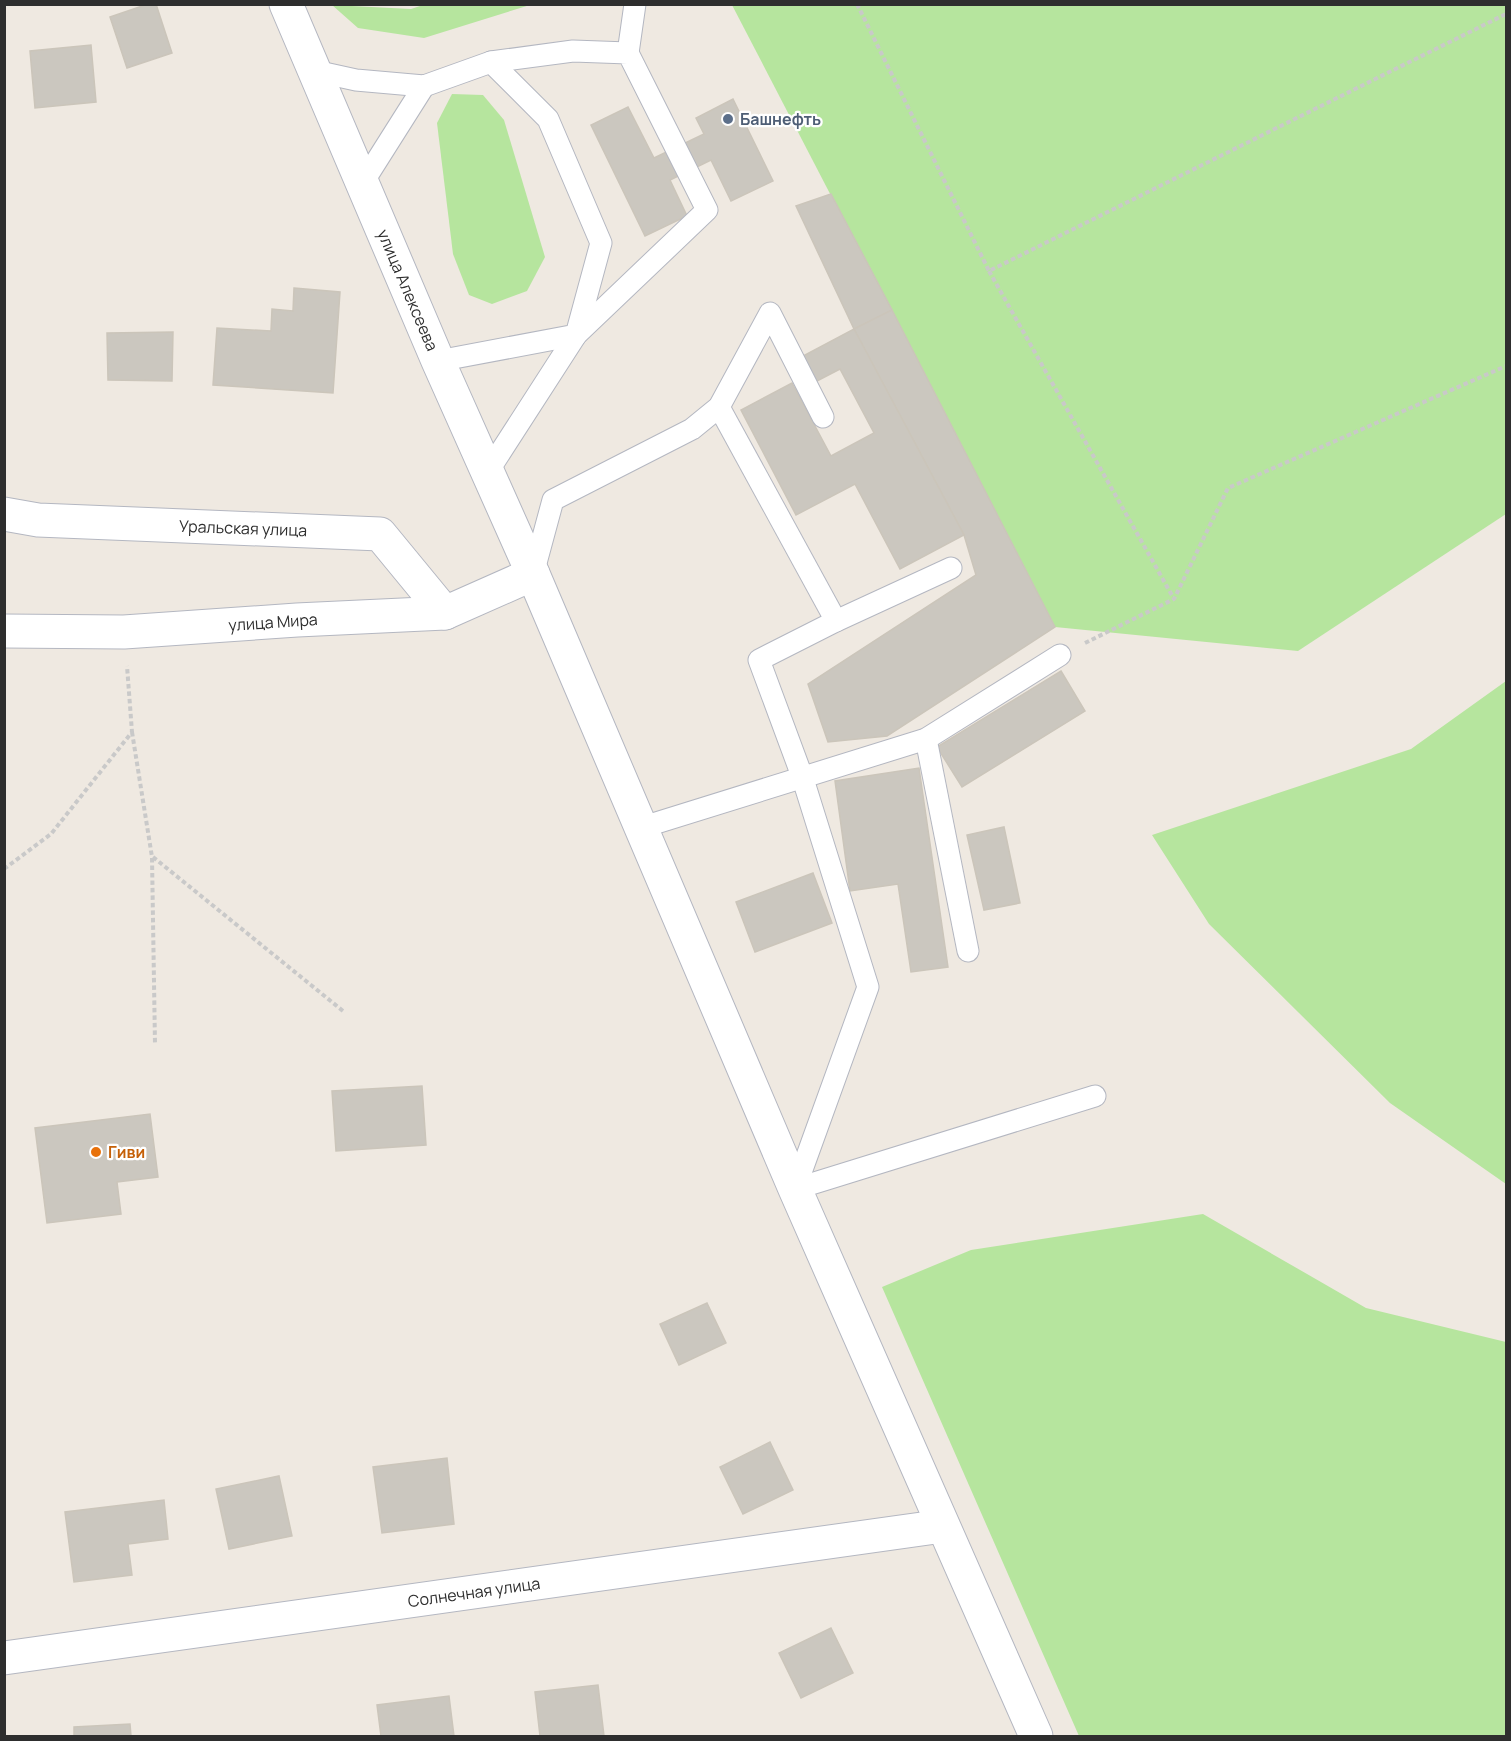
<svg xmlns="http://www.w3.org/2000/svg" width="1511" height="1741" font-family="Manrope,sans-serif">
<rect width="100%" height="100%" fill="#efe9e1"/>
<g fill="#b6e59e">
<path d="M426,4H530V5L424,38L358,28L332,5L411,9Z"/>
<path d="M732,5H1506V514L1298,651L1055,627Z"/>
<path d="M452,94L483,95L504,120L545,257L527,291L492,304L469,295L453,254L437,123Z"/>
<path d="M1506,681V1184L1390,1103L1209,924L1152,835L1411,749Z"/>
<path d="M1203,1214L1366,1308L1506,1342V1736H1079L882,1287L971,1250Z"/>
</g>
<g fill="#cbc7bf" stroke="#cbc5ba" stroke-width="1.5">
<path d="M148,4H156L172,53L127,68L110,17Z"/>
<path d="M91,45L96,102L35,108L30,51Z"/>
<path d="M733,99L773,181L731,201L711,160L670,180L687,216L645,236L591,125L628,107L654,158L704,134L696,118Z"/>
<path d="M831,194L892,310L854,329L796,206Z"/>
<path d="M294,288L340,292L333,393L213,385L217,328L271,331L272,309L293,311Z"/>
<path d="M892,310L1055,627L887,736L828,742L808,684L976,575L964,535L854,329Z"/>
<path d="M854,329L964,535L900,569L855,484L796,515L741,410L792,383L831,456L874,433L840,369L817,381L803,356Z"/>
<path d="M173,332L172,381L108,380L107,333Z"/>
<path d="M1061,671L1085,711L962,787L937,747Z"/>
<path d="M919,768L948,967L911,972L898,884L850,891L835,781Z"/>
<path d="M1004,827L1020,903L984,910L967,835Z"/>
<path d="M813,873L832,923L755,952L736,902Z"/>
<path d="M422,1086L426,1145L336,1151L332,1091Z"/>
<path d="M150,1114L158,1177L117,1182L121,1214L47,1223L35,1128Z"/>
<path d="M707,1303L726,1343L679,1365L660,1324Z"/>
<path d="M770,1442L793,1490L743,1514L720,1467Z"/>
<path d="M447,1458L454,1524L382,1533L373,1467Z"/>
<path d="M279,1476L292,1536L229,1549L216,1489Z"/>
<path d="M164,1500L168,1539L128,1544L132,1575L74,1582L65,1512Z"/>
<path d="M831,1628L853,1673L801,1698L779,1653Z"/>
<path d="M598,1685L604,1736H540L535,1692Z"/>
<path d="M449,1696L454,1736H381L377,1705Z"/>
<path d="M130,1724L131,1736H74V1727Z"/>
</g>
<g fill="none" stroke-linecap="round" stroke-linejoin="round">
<g stroke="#b4b7c1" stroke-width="23">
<g id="lane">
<path d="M628,53L635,4"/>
<path d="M315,71L356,80L424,86L491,62L573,51L628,53L707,210L576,335L487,473"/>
<path d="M362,184L424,86"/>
<path d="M438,361L576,335L601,243L548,119L491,62"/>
<path d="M719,407L836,621"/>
<path d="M533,574L553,500L692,429L719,407L770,313L823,417"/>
<path d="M926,739L968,951"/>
<path d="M640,828L926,739L1060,655"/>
<path d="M795,1189L868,987L802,776L759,660L836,621L951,568"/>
<path d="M795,1189L1095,1096"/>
</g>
</g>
<g stroke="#b4b7c1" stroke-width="35">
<g id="street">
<path d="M4,514L38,520L380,534L445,613"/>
<path d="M4,1658L943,1526"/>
</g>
</g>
<g stroke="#b4b7c1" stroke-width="35">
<g id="secondary">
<path d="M286,4L438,361L533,574L795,1189L1036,1736"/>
<path d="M4,631L124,632L297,620L445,613L533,574"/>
</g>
</g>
<g stroke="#c9c9c9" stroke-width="4" stroke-dasharray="4.5 3" stroke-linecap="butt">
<path d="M857,4L989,271L1506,14"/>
<path d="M989,271L1174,599"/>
<path d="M1085,643L1174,599L1228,488L1506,366"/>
<path d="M132,732L152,857L155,1044"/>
<path d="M153,857L343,1011"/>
<path d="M4,869L51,834L132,732L127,666"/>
</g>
<use href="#lane" stroke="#fff" stroke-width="21"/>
<use href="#street" stroke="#fff" stroke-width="33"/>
<use href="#secondary" stroke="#fff" stroke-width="33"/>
</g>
<circle fill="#5c6f8a" stroke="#fff" stroke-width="2" cx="728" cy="119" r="6"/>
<circle fill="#e8710a" stroke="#fff" stroke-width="2" cx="96" cy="1152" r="6"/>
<g text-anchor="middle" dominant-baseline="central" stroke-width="4.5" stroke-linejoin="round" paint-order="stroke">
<g font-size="16" font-weight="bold" fill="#4e5e75" stroke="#fff" text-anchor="start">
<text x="740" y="119">Башнефть</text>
</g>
<g font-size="16" fill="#2e2e2e" stroke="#fff">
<text transform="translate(408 290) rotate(67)">улица Алексеева</text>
<text transform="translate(243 528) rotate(2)">Уральская улица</text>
<text transform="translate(273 622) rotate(-4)">улица Мира</text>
<text transform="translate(474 1592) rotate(-8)">Солнечная улица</text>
</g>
<g font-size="16" font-weight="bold" fill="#c56008" stroke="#fff" text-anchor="start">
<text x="108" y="1152">Гиви</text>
</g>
</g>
<rect width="1511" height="1741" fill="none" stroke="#2e2e2e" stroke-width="12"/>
</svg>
